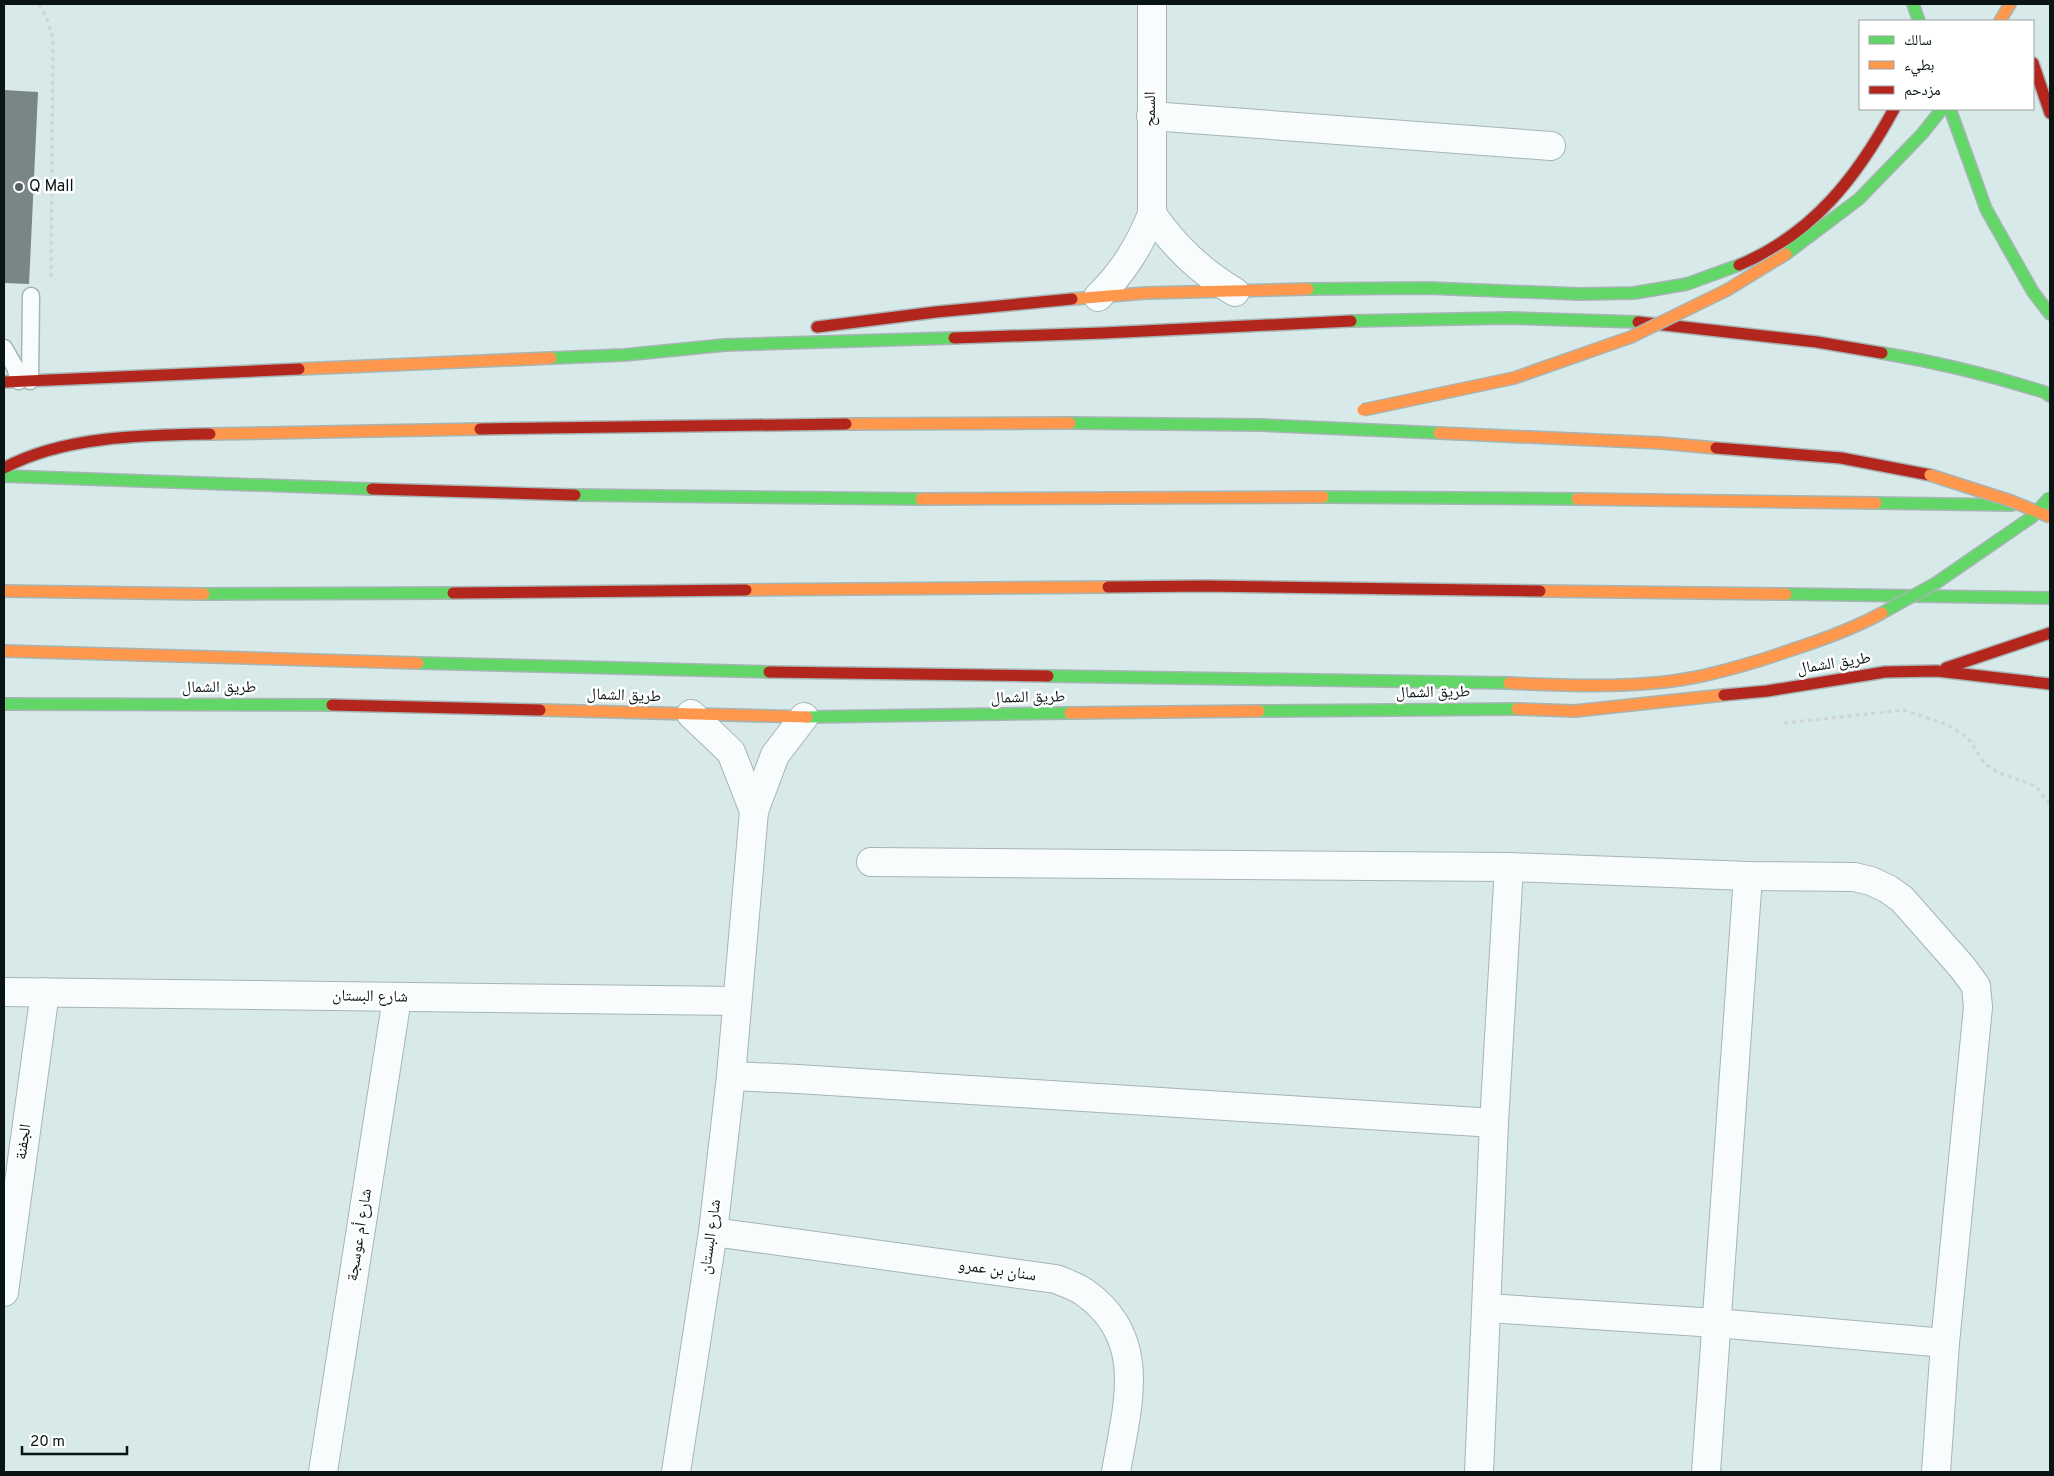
<svg xmlns="http://www.w3.org/2000/svg" width="2054" height="1476" font-family="Overpass,'Noto Naskh Arabic',sans-serif">
<rect width="100%" height="100%" fill="#d7e9e8"/>
<path fill="#788685" d="M4,90L38,92L29,284L4,283Z"/>
<g fill="none" stroke-linecap="round" stroke-linejoin="round">
<g stroke="#a6b5b4" stroke-width="19">
<g id="lane">
<path d="M4,348L15,367L19,381"/>
<path d="M30,381L31,296"/>
</g>
</g>
<g stroke="#a6b5b4" stroke-width="30">
<g id="street">
<path d="M1151,116L1551,146"/>
<path d="M1152,214C1175,247 1200,271 1235,292"/>
<path d="M1098,297C1123,272 1139,247 1152,214V4"/>
<path d="M691,714L731,752L754,811"/>
<path d="M871,862L1509,867L1748,876L1854,877L1871,881L1888,889L1902,899L1962,967L1976,986L1978,1007L1945,1343L1936,1472"/>
<path d="M4,992L737,1001"/>
<path d="M731,1076L798,1079L1494,1123"/>
<path d="M713,1232L1056,1279C1065,1283 1075,1286 1084,1292C1150,1338 1127,1406 1116,1472"/>
<path d="M4,1292L45,992"/>
<path d="M1487,1308L1716,1323L1945,1343"/>
<path d="M323,1472L397,998"/>
<path d="M676,1472L713,1232L731,1076L754,811L775,755L804,717"/>
<path d="M1479,1472L1494,1123L1509,867"/>
<path d="M1706,1472L1748,876"/>
</g>
</g>
<g stroke="#a6b5b4" stroke-width="14">
<g id="fast">
<path d="M1913,4L1919,21"/>
<path d="M1950,109L1986,209L2033,292L2050,314"/>
<path d="M1786,254L1859,199L1922,134L1942,109"/>
<path d="M1308,289L1427,288L1580,294L1634,293L1687,284L1739,265"/>
<path d="M1351,321L1508,318L1638,322"/>
<path d="M1882,353C1937,362 1990,375 2044,392L2050,396"/>
<path d="M551,358L624,355L725,345L954,338"/>
<path d="M1070,423L1261,425L1439,433"/>
<path d="M4,476L372,489"/>
<path d="M575,495L921,499"/>
<path d="M1323,497L1577,499"/>
<path d="M1876,503L2012,505"/>
<path d="M204,594L453,593"/>
<path d="M1786,594L2050,598"/>
<path d="M418,663L769,672"/>
<path d="M1048,676L1509,683"/>
<path d="M4,704L332,705"/>
<path d="M1259,711L1517,709"/>
<path d="M807,717L1070,713"/>
</g>
</g>
<g stroke="#a6b5b4" stroke-width="14">
<g id="slow">
<path d="M2000,21L2010,4"/>
<path d="M1072,299L1146,293L1308,289"/>
<path d="M299,369L551,358"/>
<path d="M846,424L1070,423"/>
<path d="M1439,433L1661,443L1716,448"/>
<path d="M210,434L480,429"/>
<path d="M921,499L1323,497"/>
<path d="M1577,499L1876,503"/>
<path d="M746,590L1108,587"/>
<path d="M4,591L204,594"/>
<path d="M1540,591L1786,594"/>
<path d="M4,651L418,663"/>
<path d="M1517,709L1575,711L1724,695"/>
<path d="M540,710L807,717"/>
<path d="M1070,713L1259,711"/>
</g>
</g>
<g stroke="#a6b5b4" stroke-width="14">
<g id="jam">
<path d="M2033,63L2050,113"/>
<path d="M1739,265C1813,234 1857,177 1894,109"/>
<path d="M1638,322L1817,342L1882,353"/>
<path d="M817,327L936,312L1072,299"/>
<path d="M954,338L1103,333L1351,321"/>
<path d="M4,382L299,369"/>
<path d="M480,429L846,424"/>
<path d="M1716,448L1841,458L1930,475"/>
<path d="M4,468C63,436 144,435 210,434"/>
<path d="M372,489L575,495"/>
<path d="M1108,587L1205,586L1540,591"/>
<path d="M453,593L746,590"/>
<path d="M1946,668L2050,633"/>
<path d="M769,672L1048,676"/>
<path d="M1724,695L1767,691L1885,672L1937,671L2050,684"/>
<path d="M332,705L540,710"/>
</g>
</g>
<g stroke="#cfd5d4" stroke-width="3" stroke-dasharray="4 4" stroke-linecap="butt">
<path d="M39,4L47,19L53,38L51,278"/>
<path d="M1784,723L1904,710L1948,725L1968,738L1984,763L1999,773L2036,786L2050,805"/>
</g>
<use href="#lane" stroke="#f9fcfc" stroke-width="16"/>
<use href="#street" stroke="#f9fcfc" stroke-width="28"/>
<use href="#fast" stroke="#63d668" stroke-width="11"/>
<use href="#slow" stroke="#ff974d" stroke-width="11"/>
<use href="#jam" stroke="#b3261e" stroke-width="11"/>
<g stroke="#a6b5b4" stroke-width="14" stroke-linecap="butt">
<path id="fast-bridge" d="M1882,613L1936,583L2032,517L2050,497"/>
</g>
<g stroke="#a6b5b4" stroke-width="14" stroke-linecap="butt">
<g id="slow-bridge">
<path d="M1363,410L1514,378L1631,337L1727,290L1786,254"/>
<path d="M1930,475L2011,501L2050,517"/>
<path d="M1509,683C1572,686 1645,689 1706,675C1735,668 1763,660 1791,650C1822,640 1853,629 1882,613"/>
</g>
</g>
<use href="#fast-bridge" stroke="#63d668" stroke-width="11"/>
<use href="#slow-bridge" stroke="#ff974d" stroke-width="11"/>
</g>
<circle fill="#515f5f" stroke="#fff" stroke-width="2" cx="19" cy="187" r="5"/>
<g text-anchor="middle" dominant-baseline="central" stroke-width="5" stroke-linejoin="round" paint-order="stroke">
<g font-size="16" fill="#091515" stroke="#fff">
<text transform="translate(1151 109) rotate(-90)">السمح</text>
<text transform="translate(1834 664) rotate(-9)">طريق الشمال</text>
<text x="219" y="688">طريق الشمال</text>
<text transform="translate(1433 693) rotate(-1)">طريق الشمال</text>
<text transform="translate(624 696) rotate(2)">طريق الشمال</text>
<text transform="translate(1028 698) rotate(-1)">طريق الشمال</text>
<text transform="translate(370 997) rotate(1)">شارع البستان</text>
<text transform="translate(24 1142) rotate(-82)">الجفنة</text>
<text transform="translate(360 1235) rotate(-81)">شارع أم عوسجة</text>
<text transform="translate(711 1237) rotate(-82)">شارع البستان</text>
<text transform="translate(997 1271) rotate(8)">سنان بن عمرو</text>
</g>
<g font-size="16" fill="#091515" stroke="#fff" text-anchor="start">
<text x="29" y="187">Q Mall</text>
</g>
</g>
<rect width="2054" height="1476" fill="none" stroke="#091515" stroke-width="10"/>
<rect x="1859" y="20" width="175" height="90" fill="#ffffff" stroke="#9da1a1"/>
<rect x="1869" y="36" width="25" height="8" fill="#63d668" stroke="#9da1a1"/>
<text x="1904" y="45" font-size="15" fill="#091515">سالك</text>
<rect x="1869" y="61" width="25" height="8" fill="#ff974d" stroke="#9da1a1"/>
<text x="1904" y="70" font-size="15" fill="#091515">بطيء</text>
<rect x="1869" y="86" width="25" height="8" fill="#b3261e" stroke="#9da1a1"/>
<text x="1904" y="95" font-size="15" fill="#091515">مزدحم</text>
<path d="M22 1446v8h105v-8" fill="none" stroke="#091515" stroke-width="2.5"/>
<text x="30" y="1446" font-size="15" fill="#091515" stroke="#ffffff" stroke-width="4" paint-order="stroke">20 m</text>
</svg>
